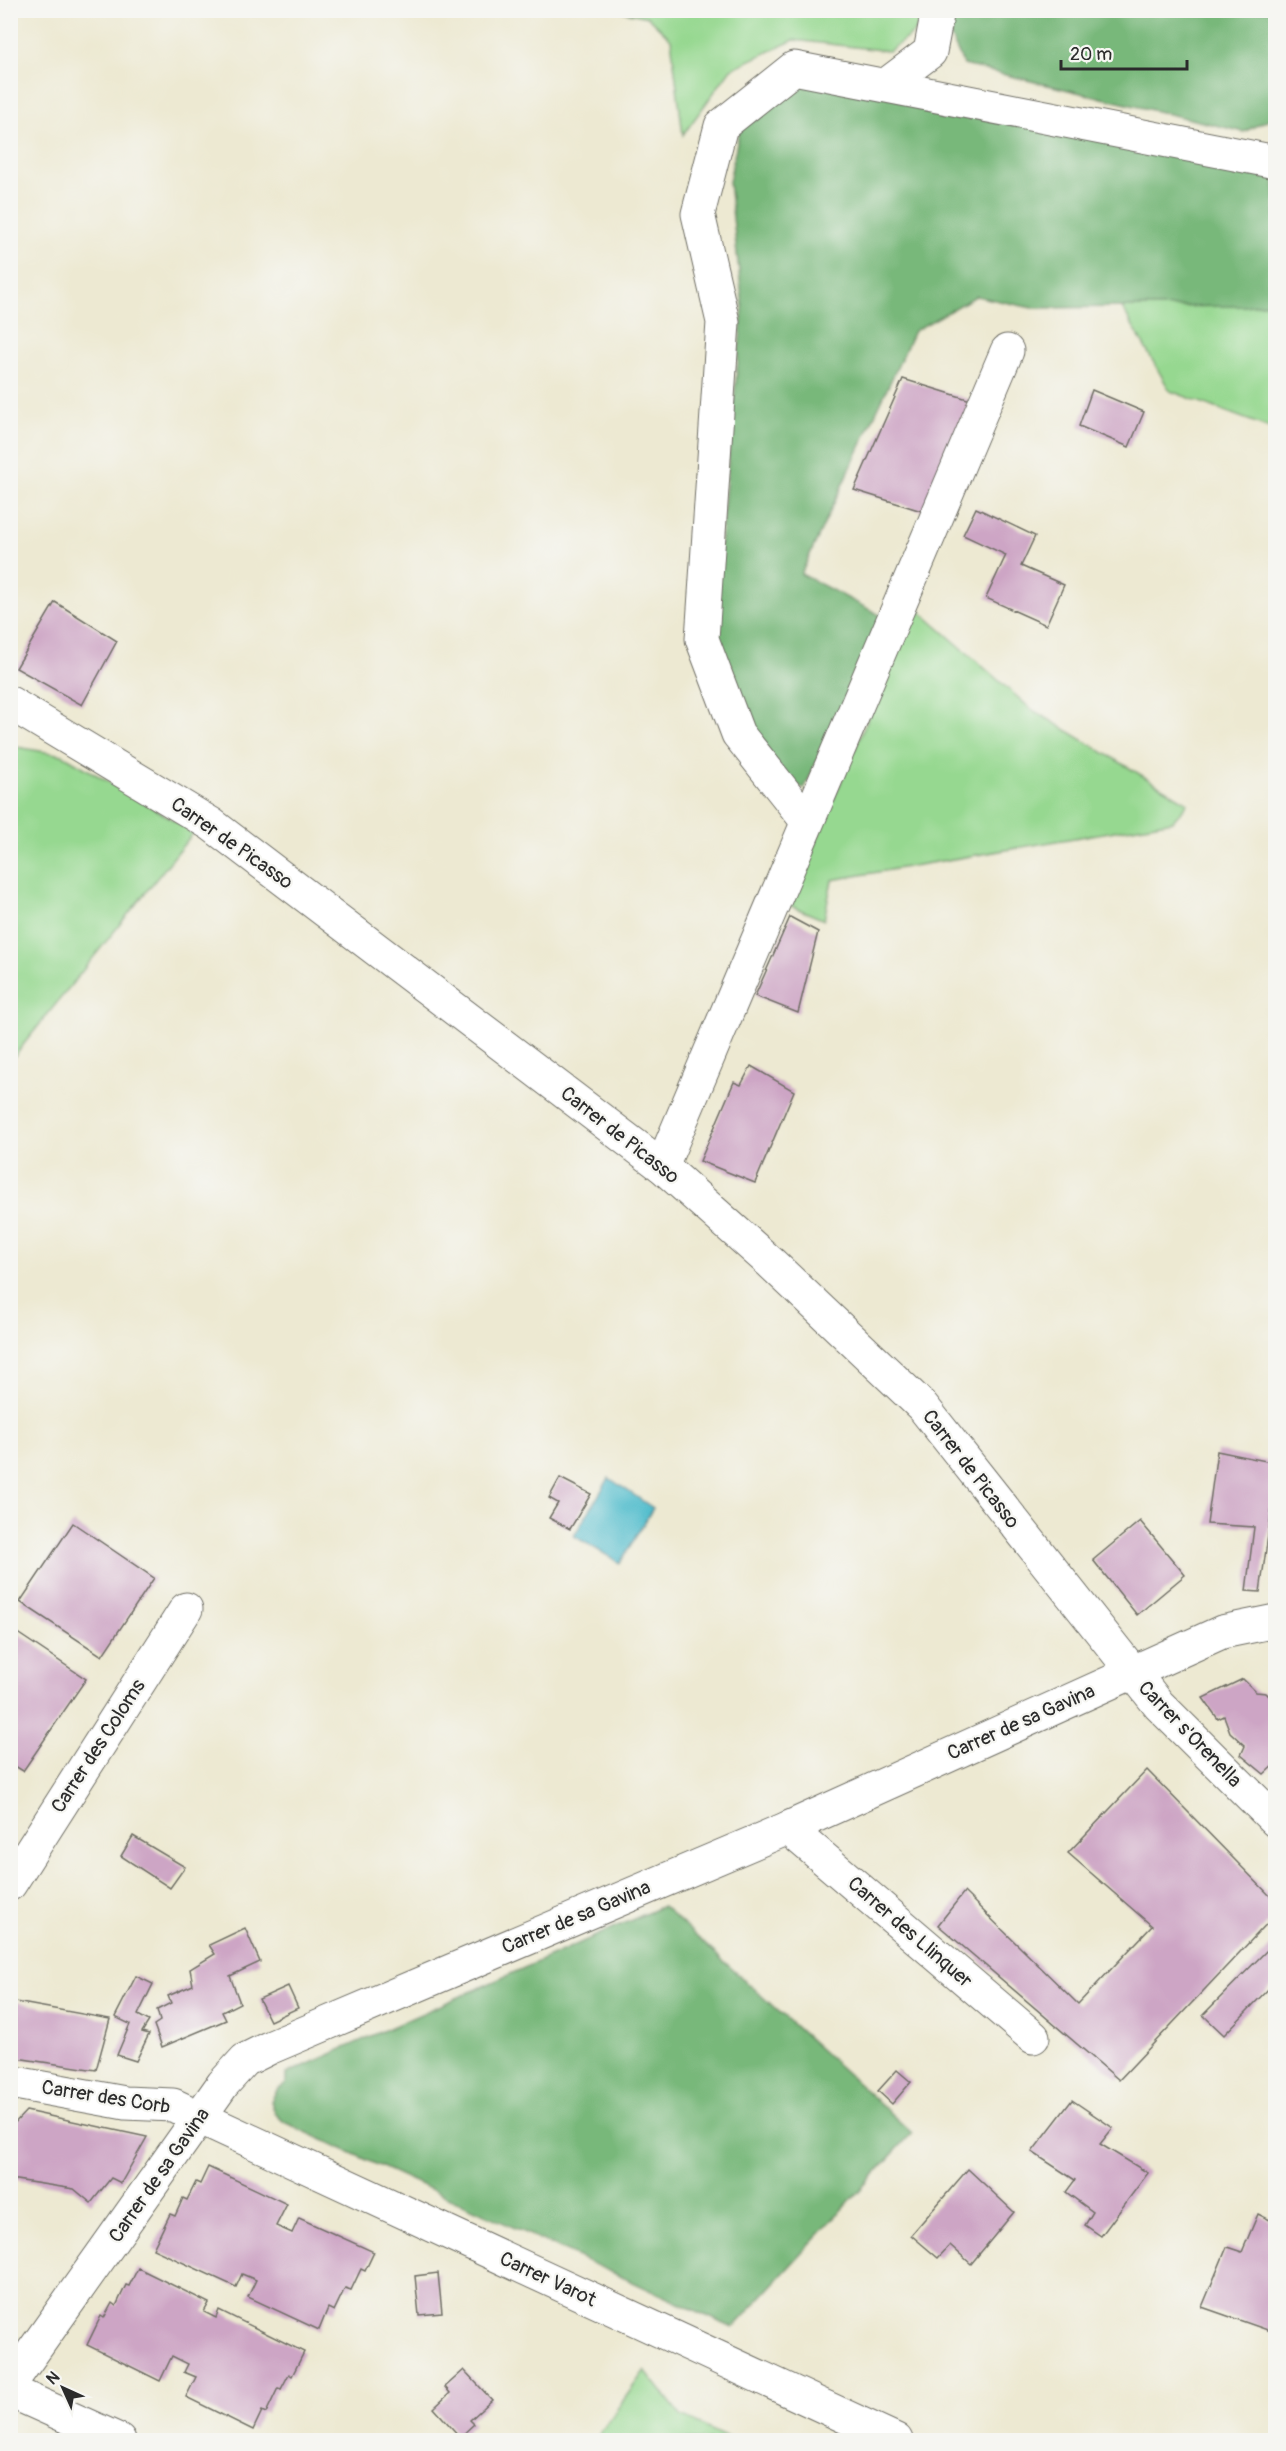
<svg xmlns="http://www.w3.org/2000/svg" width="1286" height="2451" font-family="Pangolin,sans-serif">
<rect width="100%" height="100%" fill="#f6f6f2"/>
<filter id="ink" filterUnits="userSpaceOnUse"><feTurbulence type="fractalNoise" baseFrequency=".0167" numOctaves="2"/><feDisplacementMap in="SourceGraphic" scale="12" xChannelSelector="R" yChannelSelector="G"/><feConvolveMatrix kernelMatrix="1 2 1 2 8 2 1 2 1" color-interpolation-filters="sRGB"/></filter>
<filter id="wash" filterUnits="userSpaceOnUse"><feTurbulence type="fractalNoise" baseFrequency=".008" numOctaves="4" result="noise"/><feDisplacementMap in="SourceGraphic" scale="24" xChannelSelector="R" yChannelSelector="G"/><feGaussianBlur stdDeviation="1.35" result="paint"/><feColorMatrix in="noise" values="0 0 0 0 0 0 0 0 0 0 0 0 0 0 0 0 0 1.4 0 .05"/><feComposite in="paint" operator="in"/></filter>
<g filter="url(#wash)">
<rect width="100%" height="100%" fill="#ede9d2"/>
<g fill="#96d890" stroke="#60825e" stroke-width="1.5">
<path d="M620,11H921L916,31L889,51L794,40L731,69L683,135L671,39L648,17Z"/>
<path d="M1275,302V430L1170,391L1122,307L1244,306Z"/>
<path d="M915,607L1031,709L1188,803L1173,821L832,880L824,920L789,905Z"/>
<path d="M11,746L63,755L194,832L11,1060Z"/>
<path d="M645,2370L681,2416L733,2440H595Z"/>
</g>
<g fill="#78b87a" stroke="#527252" stroke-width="1.5">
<path d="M950,11H1275V116L1244,132L964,65L947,29Z"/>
<path d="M804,76L1275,170V302L1244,306L1032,308L976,296L914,331L801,574L884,617L804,789L784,775L736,711L712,629L743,308L729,182L741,122Z"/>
<path d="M663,1906L912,2133L733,2328L284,2122L275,2113L271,2101L277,2090L286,2084V2074Z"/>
</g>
<path fill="#50bccc" stroke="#3e747c" stroke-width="1.5" d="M609,1478L653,1508L620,1563L574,1536Z"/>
<g id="blocks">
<g fill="#cda5c5">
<path d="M903,379L974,401L925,512L854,490Z"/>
<path d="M1092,390L1144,412L1129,447L1079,426Z"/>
<path d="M976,508L1035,536L1021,566L1064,585L1046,625L986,598L1006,555L963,535Z"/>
<path d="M55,602L117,641L82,705L16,668Z"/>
<path d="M790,917L818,932L798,1013L755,996Z"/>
<path d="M751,1066L794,1091L755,1183L700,1161L734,1082L741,1085Z"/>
<path d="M1217,1451L1276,1463V1479L1260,1592L1246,1591L1254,1527L1207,1524Z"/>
<path d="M560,1478L591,1494L570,1529L549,1518L558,1503L549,1498Z"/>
<path d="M1140,1521L1185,1575L1137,1615L1093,1560Z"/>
<path d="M73,1523L154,1578L102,1656L20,1602Z"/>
<path d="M10,1628L86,1679L23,1771L10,1763Z"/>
<path d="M1243,1679L1256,1692L1266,1693L1276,1703V1763L1264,1774L1241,1755L1245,1746L1230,1732L1224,1716L1218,1719L1203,1698Z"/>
<path d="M1147,1770L1276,1902V1914L1119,2080L938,1925L964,1892L1078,2004L1152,1926L1068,1853Z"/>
<path d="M133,1836L185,1867L170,1888L121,1856Z"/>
<path d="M245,1928L260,1962L230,1976L240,2003L222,2012L226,2020L162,2047L154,2025L160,2021L157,2010L171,2003L168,1996L193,1985L190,1969L215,1954L209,1945Z"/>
<path d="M1276,1941V1981L1224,2035L1203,2015Z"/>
<path d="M136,1976L153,1984L138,2015L149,2021L142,2032L149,2034L136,2061L117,2055L130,2024L115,2017Z"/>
<path d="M288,1986L298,2008L270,2021L259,1999Z"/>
<path d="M10,2001L110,2019L96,2070L10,2057Z"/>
<path d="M897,2070L911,2082L892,2104L878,2091Z"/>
<path d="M1072,2100L1113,2128L1100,2144L1148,2173L1101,2236L1085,2225L1093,2212L1066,2192L1075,2180L1032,2152Z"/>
<path d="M26,2111L147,2137L121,2183L111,2178L91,2203L74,2189L10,2179V2128Z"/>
<path d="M208,2167L287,2204L276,2226L292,2233L299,2218L374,2252L365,2271L361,2269L351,2290L345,2288L334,2311L328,2308L319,2330L248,2297L256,2280L242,2274L236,2287L153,2249L170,2214L175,2216L183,2198L187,2200L196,2182L200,2184Z"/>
<path d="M968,2169L1014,2212L971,2264L950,2245L938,2258L911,2235Z"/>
<path d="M1258,2214L1276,2223V2333L1202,2307L1227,2247L1242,2252Z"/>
<path d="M138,2268L209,2303L204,2312L216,2318L219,2310L304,2352L292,2376L289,2374L281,2389L278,2388L266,2413L262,2411L253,2430L186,2397L196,2377L184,2372L188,2364L172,2356L160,2381L87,2345L101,2316L104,2318L112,2303L116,2306L126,2285L129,2286Z"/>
<path d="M438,2273L442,2313L419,2315L415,2276Z"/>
<path d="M464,2370L492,2400L470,2420L474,2424L460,2437L434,2408L450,2393L445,2387Z"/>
</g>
</g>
</g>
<g filter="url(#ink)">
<use href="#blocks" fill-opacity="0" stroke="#6f6e65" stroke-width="1.5"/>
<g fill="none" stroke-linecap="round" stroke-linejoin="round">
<g stroke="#6f6e65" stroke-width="35">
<g id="minor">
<path d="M886,85L930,52L938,10"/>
<path d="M10,703L211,824L662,1166L771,1263L923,1407L1159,1705L1276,1821"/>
<path d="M807,821L738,734L702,639L723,322L698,214L721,126L794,68L1276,162"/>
<path d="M662,1166L1007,351"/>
<path d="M788,1828L1033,2037"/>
<path d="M10,1884L186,1609"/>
<path d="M10,2082L125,2103L173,2105L896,2440"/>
<path d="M10,2384L223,2084L245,2060L269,2048L788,1828L1222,1632L1276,1621"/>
<path d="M10,2391L119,2440"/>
</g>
</g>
<use href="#minor" stroke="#fff" stroke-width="33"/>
</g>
</g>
<g text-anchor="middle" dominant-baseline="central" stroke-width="4.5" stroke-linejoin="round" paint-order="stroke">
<g font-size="20" fill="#2b2b2b" stroke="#f6f6f2">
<text transform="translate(232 843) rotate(35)">Carrer de Picasso</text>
<text transform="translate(620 1135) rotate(38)">Carrer de Picasso</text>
<text transform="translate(971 1469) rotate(52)">Carrer de Picasso</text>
<text transform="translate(1021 1722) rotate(-24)">Carrer de sa Gavina</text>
<text transform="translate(1190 1734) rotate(46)">Carrer s'Orenella</text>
<text transform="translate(98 1746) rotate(-57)">Carrer des Coloms</text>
<text transform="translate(576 1917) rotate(-23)">Carrer de sa Gavina</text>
<text transform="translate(910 1932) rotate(41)">Carrer des Llinquer</text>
<text transform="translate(106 2097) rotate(9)">Carrer des Corb</text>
<text transform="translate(159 2175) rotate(-55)">Carrer de sa Gavina</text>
<text transform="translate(548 2279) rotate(25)">Carrer Varot</text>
</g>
</g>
<rect width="1286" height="2451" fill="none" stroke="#f6f6f2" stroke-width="36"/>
<g transform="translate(63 2388) rotate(315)" stroke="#f6f6f2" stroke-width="4.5" paint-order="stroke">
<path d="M0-4.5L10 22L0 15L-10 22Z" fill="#2b2b2b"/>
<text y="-9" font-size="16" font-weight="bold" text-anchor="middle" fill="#2b2b2b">N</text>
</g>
<path d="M1061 60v9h126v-9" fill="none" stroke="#2b2b2b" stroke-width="3"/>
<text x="1070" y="60" font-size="18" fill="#2b2b2b" stroke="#f6f6f2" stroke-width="4.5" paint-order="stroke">20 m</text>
</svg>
